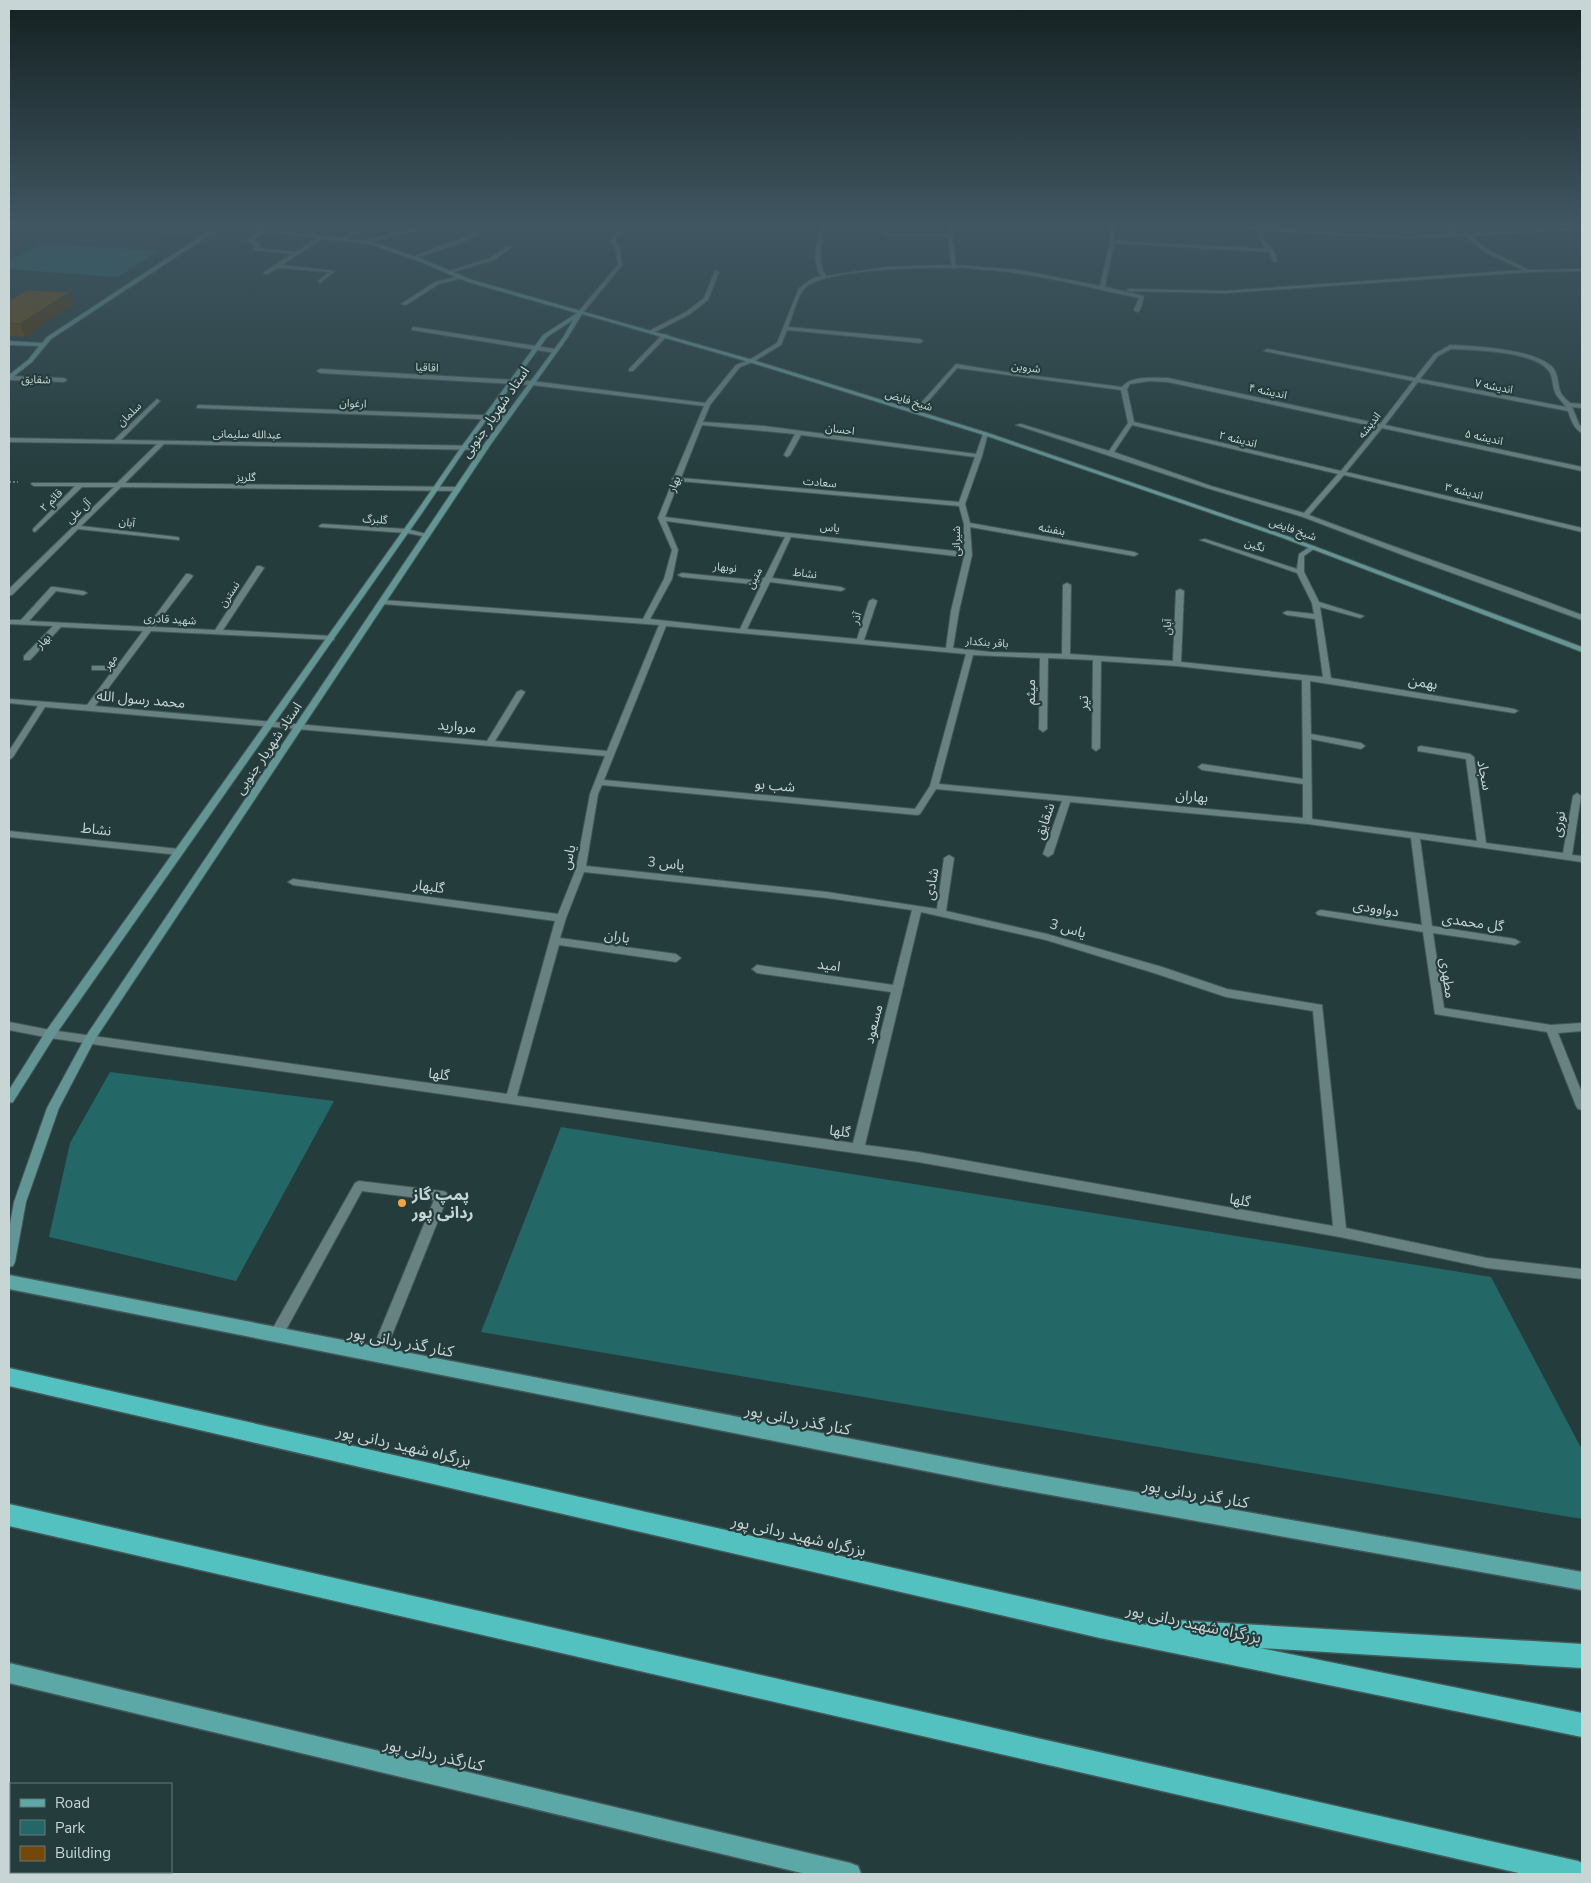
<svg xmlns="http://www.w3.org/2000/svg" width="1591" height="1883" font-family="'Nunito Sans','Noto Sans Arabic',sans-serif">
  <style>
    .green { fill: #236767 }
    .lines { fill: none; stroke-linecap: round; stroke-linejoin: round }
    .lane-casing { stroke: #445858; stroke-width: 2 }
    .street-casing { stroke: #445858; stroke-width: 2 }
    .secondary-casing { stroke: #445858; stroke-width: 2 }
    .primary-casing { stroke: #445858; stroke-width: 3 }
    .highway-casing { stroke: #445858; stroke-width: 3 }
    .path { stroke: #6c7f7f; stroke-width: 2; stroke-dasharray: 2 2; stroke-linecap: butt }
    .lane { fill: #688281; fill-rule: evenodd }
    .street { fill: #688281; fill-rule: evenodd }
    .secondary { fill: #629594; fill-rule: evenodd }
    .primary { fill: #5ba8a7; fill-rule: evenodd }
    .highway { fill: #53c1c0; fill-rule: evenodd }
    .wall { fill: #643e05 }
    .shaded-wall { fill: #513204 }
    .building { fill: #744806; stroke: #513204 }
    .poi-dot { fill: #f3a442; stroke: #253c3c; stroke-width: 2 }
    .labels { text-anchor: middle; stroke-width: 4.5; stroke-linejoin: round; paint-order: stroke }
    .far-street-label { font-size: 11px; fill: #c8d5d5; stroke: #253c3c }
    .street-label { font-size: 14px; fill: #c8d5d5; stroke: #253c3c }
    .near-poi-label { font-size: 16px; font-weight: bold; fill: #c8d5d5; stroke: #253c3c; text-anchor: start }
    .near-street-label { font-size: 16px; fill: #c8d5d5; stroke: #253c3c }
  </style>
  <rect width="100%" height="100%" fill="#253c3c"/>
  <!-- green -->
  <path class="green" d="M 75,224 L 175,224 L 203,228 L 196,237 L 71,226 Z
    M 42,243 L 160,251 L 117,277 L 9,269 L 9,261 Z
    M 110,1072 L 334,1101 L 236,1281 L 49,1237 L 70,1143 Z
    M 561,1127 L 1491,1277 L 1580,1446 L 1582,1447 L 1582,1519 L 481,1332 Z"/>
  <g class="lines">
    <!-- lane casing -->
    <g class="lane-casing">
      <path id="lane" d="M 359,1181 L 442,1191 L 446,1192 L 448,1196 L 384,1355 L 382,1359 L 377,1361 L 372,1359 L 370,1355 L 434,1200 L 362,1191 L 281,1339 L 276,1341 L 271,1339 L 269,1335 L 355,1183 Z"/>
    </g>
    <!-- street casing -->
    <g class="street-casing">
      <path id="street" d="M 376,224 L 382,224 L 342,240 L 338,239 Z
        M 425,224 L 431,224 L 419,230 L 364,243 L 362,242 Z
        M 626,224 L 631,224 L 618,236 L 615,241 L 620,250 L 622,265 L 582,314 L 578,314 L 578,312 L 618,265 L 616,250 L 611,241 L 614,234 Z
        M 821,224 L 825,224 C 822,240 816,261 826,276 L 886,267 L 951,265 L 948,236 L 886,236 L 884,235 L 886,234 L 948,234 L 947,224 L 951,224 L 956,265 L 1020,270 L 1100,286 L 1110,242 L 1110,224 L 1114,224 L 1114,241 L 1267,249 L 1258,238 L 1260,230 L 1197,224 L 1261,227 L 1263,226 L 1265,227 C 1327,232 1390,238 1453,234 L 1443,224 L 1448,224 L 1457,234 L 1582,227 L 1582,229 L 1470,236 L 1488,250 L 1529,270 L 1582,269 L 1582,271 L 1531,272 L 1225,293 L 1129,291 L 1127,290 L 1129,289 L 1225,291 L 1523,270 L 1485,252 L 1465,236 C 1398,240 1332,235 1264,230 L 1262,238 L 1276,254 L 1277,261 L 1275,262 L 1273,261 L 1270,252 L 1114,243 L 1105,287 L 1144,296 L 1140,310 L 1137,312 L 1134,310 L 1139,298 C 1085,287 1032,272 976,269 C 969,268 960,266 954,269 L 952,268 C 922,267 825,269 805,288 C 798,294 792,318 788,327 L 920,339 L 923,341 L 920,343 L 787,330 L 781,345 L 753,362 L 740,367 L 710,405 L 703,422 L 764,426 L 976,454 L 983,434 L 988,433 L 982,456 L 965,504 L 970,523 L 1134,552 L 1138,554 L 1134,556 L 970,527 L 972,555 L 959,611 L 953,648 L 991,652 L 1062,654 L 1063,585 L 1067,583 L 1071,585 L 1070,654 L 1173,661 L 1176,591 L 1180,589 L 1184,591 L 1181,662 L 1323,677 L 1315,619 L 1287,615 L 1283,613 L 1287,611 L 1314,614 L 1312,603 L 1297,573 L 1200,540 L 1205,539 L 1297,569 L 1299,554 L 1311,546 L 1315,546 L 1315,548 L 1304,556 L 1304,572 L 1319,602 L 1364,616 L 1360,618 L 1320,607 L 1331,678 L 1514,709 L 1518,711 L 1514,713 L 1310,681 L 1311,734 L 1361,743 L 1365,746 L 1361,749 L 1311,739 L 1312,819 L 1477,841 L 1466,759 L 1418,751 L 1418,747 L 1421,746 L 1470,754 L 1474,757 L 1486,843 L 1563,853 L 1573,796 L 1577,793 L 1581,796 L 1572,855 L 1582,856 L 1582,862 L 1420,839 L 1432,926 L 1515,939 L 1520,942 L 1515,945 L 1433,933 L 1444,1008 L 1551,1025 L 1582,1023 L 1582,1031 L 1558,1033 L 1582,1093 L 1582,1110 L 1578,1109 L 1576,1106 L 1547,1032 L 1435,1014 L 1423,932 L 1318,915 L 1316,913 L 1318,911 L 1321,910 L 1422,925 L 1411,838 L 1308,824 L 1070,802 L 1053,854 L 1048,857 L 1043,854 L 1062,801 L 936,789 L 920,814 L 917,815 L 602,785 L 598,794 L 586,866 L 827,892 L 937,909 L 944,858 L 949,855 L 954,858 L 946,911 L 1047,934 L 1162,967 L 1227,989 L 1322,1005 L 1346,1228 L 1487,1258 L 1582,1269 L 1582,1279 L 1487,1268 L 1340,1237 L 918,1162 L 50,1038 L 9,1030 L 9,1022 L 50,1030 L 507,1094 L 555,921 L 293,885 L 288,882 L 293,879 L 558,914 L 576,869 L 590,794 L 605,756 L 45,707 L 13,757 L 9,760 L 9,751 L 38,706 L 9,703 L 9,699 L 87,705 L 113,670 L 92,670 L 92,666 L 117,666 L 143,631 L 61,627 L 30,660 L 24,660 L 24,656 L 53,626 L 9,624 L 9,620 L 21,620 L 51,587 L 54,587 L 83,591 L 87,593 L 83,595 L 56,591 L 29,621 L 147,627 L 186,574 L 189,574 L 193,576 L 154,627 L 215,630 L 257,566 L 260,566 L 264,568 L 223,630 L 331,636 L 334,636 L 334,640 L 151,631 L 95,706 L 487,741 L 517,692 L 521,690 L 525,692 L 495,741 L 607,751 L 659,625 L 382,604 L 378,602 L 382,600 L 643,619 L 664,579 L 672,550 L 658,518 L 673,480 L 672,479 L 674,477 L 704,406 L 532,385 L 320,373 L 317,371 L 320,369 L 532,381 L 705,403 L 736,365 L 749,360 L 777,343 L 799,288 L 813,278 L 821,276 C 811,261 817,241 821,224 ZM 702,425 L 795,434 L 784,455 L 787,457 L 790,455 L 801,435 L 975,457 L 959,502 L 681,478 ZM 679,481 L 959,506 L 964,524 L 964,552 L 789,533 L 665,517 ZM 666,521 L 785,537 L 765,577 L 762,579 L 763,581 L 682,573 L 678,575 L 682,577 L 761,585 L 740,629 L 650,619 L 672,579 L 678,550 ZM 791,537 L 964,557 L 951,611 L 946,648 L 864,640 L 877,601 L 873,599 L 869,601 L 857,639 L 747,629 L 770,582 L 841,591 L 845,589 L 841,587 L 772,578 ZM 666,626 L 966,654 L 930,786 L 915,809 L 604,780 ZM 973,655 L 1040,658 L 1039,729 L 1043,732 L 1047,729 L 1048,658 L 1093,660 L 1092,748 L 1096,751 L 1100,748 L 1101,661 L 1177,666 L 1302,680 L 1303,779 L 1202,764 L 1198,767 L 1202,770 L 1303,784 L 1303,818 L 939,784 ZM 584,872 L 827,898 L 912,910 L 893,985 L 757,965 L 752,969 L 757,973 L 891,992 L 853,1143 L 517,1096 L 559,945 L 676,962 L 681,958 L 676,954 L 560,938 L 566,918 ZM 921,912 L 1046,940 L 1154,973 L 1226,997 L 1313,1011 L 1333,1226 L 918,1152 L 865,1145 Z
        M 265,229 L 267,231 L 252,240 L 258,242 L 260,246 L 259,248 L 296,252 L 320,236 L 324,236 L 324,238 L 282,265 L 335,271 L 320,283 L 318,281 L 329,272 L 278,268 L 268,274 L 264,274 L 264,272 L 292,254 L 253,250 L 256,246 L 246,240 Z
        M 475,233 L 479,234 L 461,243 L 416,258 L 412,257 Z
        M 507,247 L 511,248 L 494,260 L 450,273 L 446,272 L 490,258 Z
        M 715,271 L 719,272 L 708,300 L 690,314 L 653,333 L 649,333 L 649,331 L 686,312 L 704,298 Z
        M 460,276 L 462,278 L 439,284 L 406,305 L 401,304 L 435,282 Z
        M 414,327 L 555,349 L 558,351 L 555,353 L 412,330 L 412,328 Z
        M 663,334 L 668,335 L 633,371 L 629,371 L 629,369 Z
        M 1450,345 C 1474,346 1539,349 1554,369 C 1558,374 1558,385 1560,391 C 1562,396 1567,400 1570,403 L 1582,404 L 1582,408 L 1572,407 L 1579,424 L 1582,428 L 1582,433 C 1574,429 1571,420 1568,411 L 1418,382 L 1385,425 L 1582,467 L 1582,471 L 1382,428 L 1346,472 L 1582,528 L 1582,532 L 1344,475 L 1309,515 C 1400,550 1492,580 1582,615 L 1582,620 L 1408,557 L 1303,517 L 1207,488 L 1016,425 L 1021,424 L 1109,451 L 1128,423 L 1121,390 L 957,368 L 918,413 L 913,412 L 956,364 L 1005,372 L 1122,387 C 1131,375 1155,378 1168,378 L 1380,424 L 1413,381 L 1264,351 L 1267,349 L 1415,378 L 1434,354 ZM 1451,349 C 1475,350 1532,351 1548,370 C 1553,375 1552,385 1555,392 C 1557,398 1563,402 1566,407 L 1420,379 L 1438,356 ZM 1150,381 L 1168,382 L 1377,427 L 1341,471 L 1134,422 L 1127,389 L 1130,384 ZM 1132,425 L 1338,474 L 1304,513 L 1211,486 L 1114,452 Z
        M 9,376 L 64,378 L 67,380 L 64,382 L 9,380 Z
        M 157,399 L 160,401 L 121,440 L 485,446 L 488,448 L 485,450 L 164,444 L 125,483 L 458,487 L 461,489 L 458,491 L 121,487 L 81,526 L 177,537 L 179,538 L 179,540 L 78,529 L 12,595 L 9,595 L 9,589 L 114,487 L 82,487 L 35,532 L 33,531 L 33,529 L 75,486 L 34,486 L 31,484 L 32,483 L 117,483 L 157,444 L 9,442 L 9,438 L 114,440 Z
        M 199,405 L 506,416 L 509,418 L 506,420 L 197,408 L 197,406 Z
        M 322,524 L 407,529 L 430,535 L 427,537 L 407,533 L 320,527 L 319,526 Z
        M 9,831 L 179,849 L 184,852 L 179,855 L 9,837 Z"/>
    </g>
    <!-- secondary casing -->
    <g class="secondary-casing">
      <path id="secondary" d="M 212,224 L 226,224 L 372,242 L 422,259 L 472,280 L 753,360 L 988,433 L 1287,536 L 1582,647 L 1582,652 L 1283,538 L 984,435 L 749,362 L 582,314 L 568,337 L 491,444 L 94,1041 L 59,1108 L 26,1202 L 15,1262 L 13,1266 L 9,1267 L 9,1230 L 14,1202 L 47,1108 L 86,1036 L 485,443 L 564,336 L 573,320 L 547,337 L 466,448 L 422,513 L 54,1037 L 13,1102 L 9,1103 L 9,1090 L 46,1031 L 417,511 L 462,446 L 543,335 L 577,313 L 468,282 L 418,261 L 369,244 L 227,227 L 208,236 L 51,339 L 32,362 L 9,380 L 9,375 L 28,360 L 39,346 L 9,345 L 9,341 L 42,343 L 47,337 L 204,234 L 221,226 Z"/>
    </g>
    <!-- primary casing -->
    <g class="primary-casing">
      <path id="primary" d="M 9,1275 L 1001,1468 L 1582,1572 L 1582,1590 L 1001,1486 L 9,1289 Z
        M 9,1663 L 850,1863 L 858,1866 L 861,1874 L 806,1874 L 9,1683 Z"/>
    </g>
    <!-- highway casing -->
    <g class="highway-casing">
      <path id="highway" d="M 9,1368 L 1146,1625 L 1147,1622 L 1155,1619 L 1582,1644 L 1582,1668 L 1260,1648 L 1582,1713 L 1582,1737 L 1100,1638 L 9,1386 Z
        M 9,1504 L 1578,1861 L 1582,1863 L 1582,1874 L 1523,1874 L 9,1526 Z"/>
    </g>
    <!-- path -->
    <path class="path" d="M 9,482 L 18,482"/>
    <!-- lane -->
    <use href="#lane" class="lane"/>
    <!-- street -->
    <use href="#street" class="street"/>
    <!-- secondary -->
    <use href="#secondary" class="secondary"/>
    <!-- primary -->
    <use href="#primary" class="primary"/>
    <!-- highway -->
    <use href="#highway" class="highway"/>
  </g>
  <!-- wall -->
  <path class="wall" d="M 9,301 L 74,304 L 25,337 L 9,336 Z"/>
  <!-- shaded-wall -->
  <path class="shaded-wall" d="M 70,292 L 74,304 L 25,337 L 20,324 Z"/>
  <!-- building -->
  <path class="building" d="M 27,290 L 70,292 L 20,324 L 9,323 L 9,301 Z
    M 9,1853 L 11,1853 L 11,1872 L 86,1872 L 96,1874 L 9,1874 Z"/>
  <!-- sky -->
  <linearGradient id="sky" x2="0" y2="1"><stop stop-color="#142121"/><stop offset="0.46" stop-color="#405661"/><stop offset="1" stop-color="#405661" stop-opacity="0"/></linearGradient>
  <rect width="1591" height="488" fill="url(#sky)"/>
  <!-- markers -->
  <circle class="poi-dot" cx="402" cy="1203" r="5"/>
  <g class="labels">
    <!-- far-street labels -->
    <g class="far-street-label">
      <text transform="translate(427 367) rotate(3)" y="4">اقاقیا</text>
      <text transform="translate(1026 367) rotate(7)" y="4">شروین</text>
      <text transform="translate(36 379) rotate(2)" y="4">شقایق</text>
      <text transform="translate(1494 386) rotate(11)" y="4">اندیشه ۷</text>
      <text transform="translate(1268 391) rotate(12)" y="4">اندیشه ۴</text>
      <text transform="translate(909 400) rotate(17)" y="4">شیخ فایض</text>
      <text transform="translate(353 403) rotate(2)" y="4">ارغوان</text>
      <text transform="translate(129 414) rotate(-44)" y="4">سلمان</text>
      <text transform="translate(1369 425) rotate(-52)" y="4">اندیشه</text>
      <text transform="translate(840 429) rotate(7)" y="4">احسان</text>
      <text transform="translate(247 434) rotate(1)" y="4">عبدالله سلیمانی</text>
      <text transform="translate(1484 437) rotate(12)" y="4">اندیشه ۵</text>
      <text transform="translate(1238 439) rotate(14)" y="4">اندیشه ۲</text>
      <text x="246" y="481">گلریز</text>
      <text transform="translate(820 482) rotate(5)" y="4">سعادت</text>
      <text transform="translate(674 484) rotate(-69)" y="4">بهار</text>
      <text transform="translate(1464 491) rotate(14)" y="4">اندیشه ۳</text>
      <text transform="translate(51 500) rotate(-45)" y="4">قائم ۲</text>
      <text transform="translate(78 511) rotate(-44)" y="4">آل علی</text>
      <text transform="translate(375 519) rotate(3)" y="4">گلبرگ</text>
      <text transform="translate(127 522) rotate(7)" y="4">آبان</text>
      <text transform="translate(830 527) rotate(6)" y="4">یاس</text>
      <text transform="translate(1052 529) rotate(10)" y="4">بنفشه</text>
      <text transform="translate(1293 529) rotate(19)" y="4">شیخ فایض</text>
      <text transform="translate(956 541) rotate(-90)" y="4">شیرانی</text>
      <text transform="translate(1255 545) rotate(18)" y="4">نگین</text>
      <text transform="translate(725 567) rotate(5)" y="4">نوبهار</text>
      <text transform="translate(805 573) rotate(7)" y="4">نشاط</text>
      <text transform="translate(754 578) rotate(-64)" y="4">متین</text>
      <text transform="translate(229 594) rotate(-56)" y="4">نسترن</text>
      <text transform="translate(856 618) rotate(-72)" y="4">آذر</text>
      <text transform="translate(170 619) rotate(3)" y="4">شهید قادری</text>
      <text transform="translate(1167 627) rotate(-88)" y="4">آبان</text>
      <text transform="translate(43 641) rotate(-47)" y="4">بهار</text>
      <text transform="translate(987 642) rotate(4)" y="4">باقر بنکدار</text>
      <text transform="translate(110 662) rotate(-53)" y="4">مهر</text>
    </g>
    <!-- street labels -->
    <g class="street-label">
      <text transform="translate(495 412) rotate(-55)" y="5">استاد شهریار جنوبی</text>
      <text transform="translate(1423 682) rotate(9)" y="5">بهمن</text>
      <text transform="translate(1030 692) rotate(-89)" y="5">میثم</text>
      <text transform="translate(141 699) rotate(5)" y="5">محمد رسول الله</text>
      <text transform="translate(1083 703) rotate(-89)" y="5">تیر</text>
      <text transform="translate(457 726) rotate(5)" y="5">مروارید</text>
      <text transform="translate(268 748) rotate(-56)" y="5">استاد شهریار جنوبی</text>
      <text transform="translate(1485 775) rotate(79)" y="5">سجاد</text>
      <text transform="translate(775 785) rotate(5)" y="5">شب بو</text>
      <text transform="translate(1192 796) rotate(5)" y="5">بهاران</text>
      <text transform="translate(1044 821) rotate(-71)" y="5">شقایق</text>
      <text transform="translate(1558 824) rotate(-80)" y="5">نوری</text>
      <text transform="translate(96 829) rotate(6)" y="5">نشاط</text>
      <text transform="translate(568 857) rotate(-77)" y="5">یاس</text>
      <text transform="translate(666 863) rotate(6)" y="5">یاس 3</text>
      <text transform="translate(931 884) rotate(-81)" y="5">شادی</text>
      <text transform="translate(429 886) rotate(8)" y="5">گلبهار</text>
      <text transform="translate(1376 908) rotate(9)" y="5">دواوودی</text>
      <text transform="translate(1473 922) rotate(8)" y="5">گل محمدی</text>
      <text transform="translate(1068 928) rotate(16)" y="5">یاس 3</text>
      <text transform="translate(617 936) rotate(8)" y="5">باران</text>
      <text transform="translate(829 965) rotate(8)" y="5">امید</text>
      <text transform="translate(1448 978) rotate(82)" y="5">مطهری</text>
      <text transform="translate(873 1024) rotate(-76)" y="5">مسعود</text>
      <text transform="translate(439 1074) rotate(8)" y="5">گلها</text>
      <text transform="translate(840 1131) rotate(8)" y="5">گلها</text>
      <text transform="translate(1240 1200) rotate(10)" y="5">گلها</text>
    </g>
    <!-- near-poi labels -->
    <g class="near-poi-label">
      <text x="412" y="1200">پمپ گاز<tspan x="412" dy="18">ردانی پور</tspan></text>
    </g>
    <!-- near-street labels -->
    <g class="near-street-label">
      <text transform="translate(401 1341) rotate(11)" y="6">کنار گذر ردانی پور</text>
      <text transform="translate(798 1419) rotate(11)" y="6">کنار گذر ردانی پور</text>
      <text transform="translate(404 1445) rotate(13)" y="6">بزرگراه شهید ردانی پور</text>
      <text transform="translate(1196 1493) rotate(10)" y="6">کنار گذر ردانی پور</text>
      <text transform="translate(799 1535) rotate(13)" y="6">بزرگراه شهید ردانی پور</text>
      <text transform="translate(1194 1623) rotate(12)" y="6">بزرگراه شهید ردانی پور</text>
      <text transform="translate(434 1754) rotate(13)" y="6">کنارگذر ردانی پور</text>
    </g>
  </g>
  <!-- border -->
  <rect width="1591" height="1883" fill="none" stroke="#c8d5d5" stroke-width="20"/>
  <!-- legend -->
  <rect x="10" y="1783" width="162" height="90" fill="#253c3c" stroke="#667979"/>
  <rect x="20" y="1799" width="25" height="8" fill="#5ba8a7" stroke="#667979"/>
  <text x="55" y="1808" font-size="15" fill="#c8d5d5">Road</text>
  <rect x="20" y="1820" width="25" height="15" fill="#236767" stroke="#667979"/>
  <text x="55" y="1833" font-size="15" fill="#c8d5d5">Park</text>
  <rect x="20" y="1846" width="25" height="15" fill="#744806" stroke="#667979"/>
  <text x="55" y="1858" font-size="15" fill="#c8d5d5">Building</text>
</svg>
